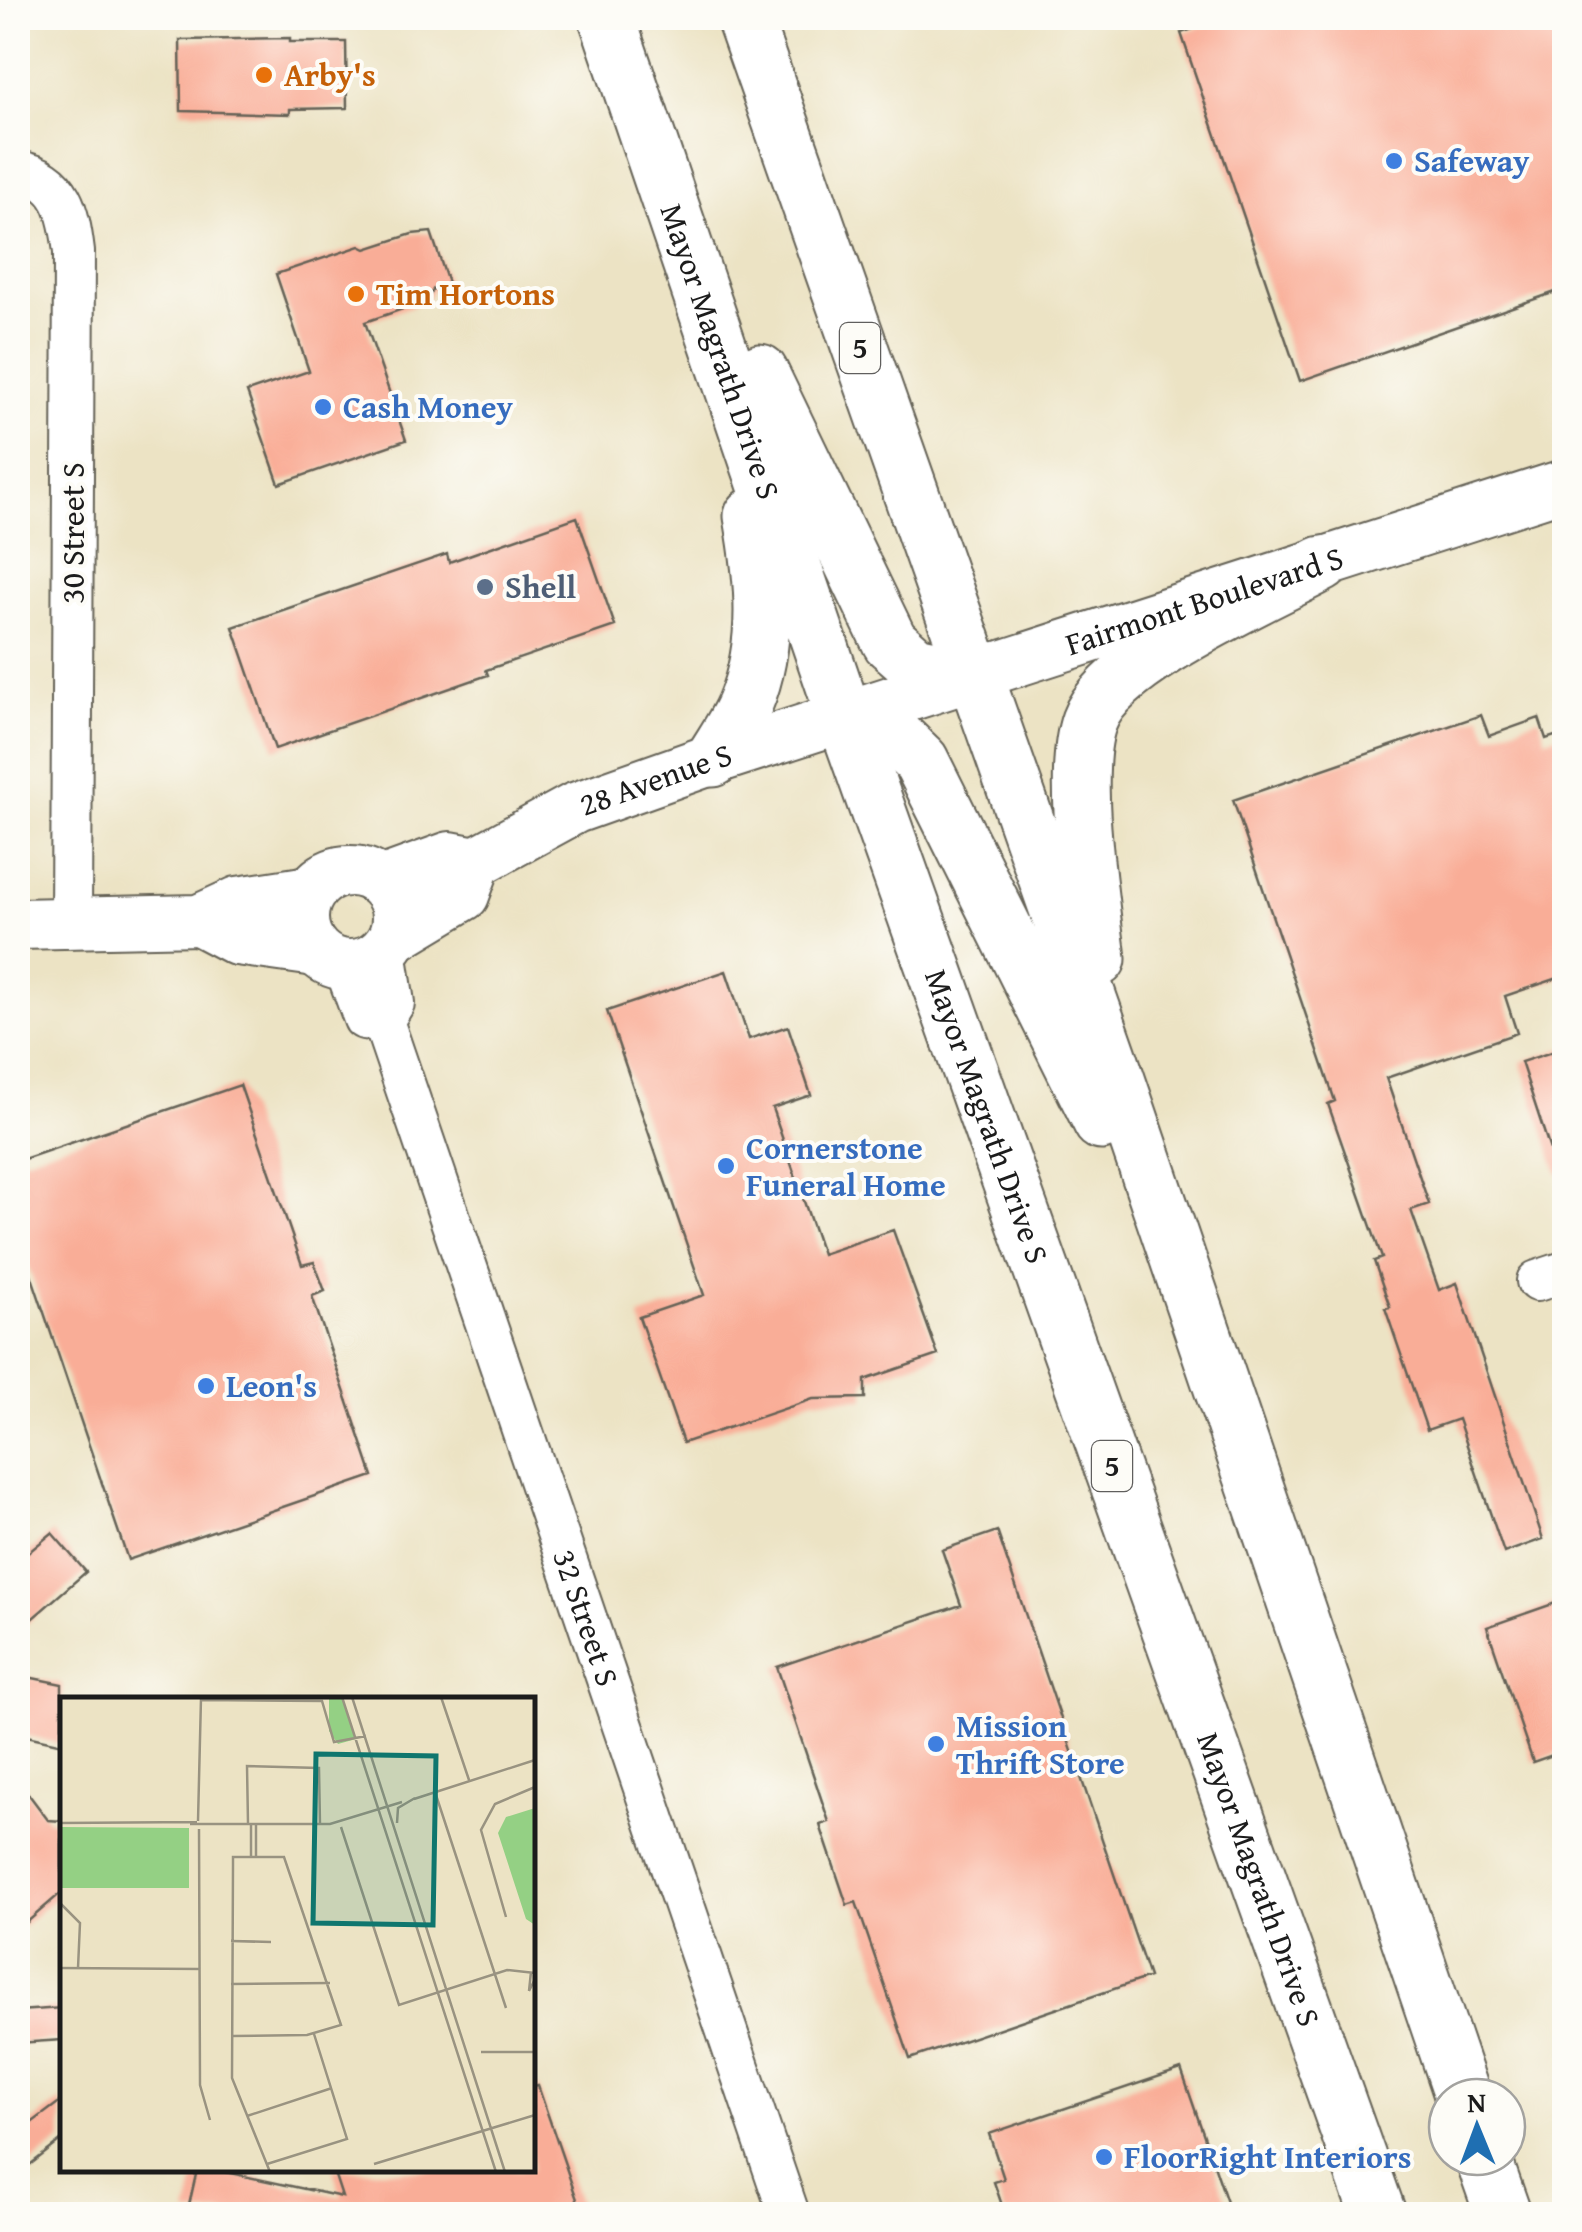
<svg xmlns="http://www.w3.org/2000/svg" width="1582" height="2232" font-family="'Gentium Book Plus',serif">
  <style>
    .building { fill: #f9ad97 }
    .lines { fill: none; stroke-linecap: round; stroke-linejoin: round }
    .minor-casing { stroke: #656257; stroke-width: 44 }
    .tertiary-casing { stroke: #656257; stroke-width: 54 }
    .primary-casing { stroke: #656257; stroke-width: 59 }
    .minor { stroke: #fff; stroke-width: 40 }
    .tertiary { stroke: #fff; stroke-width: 50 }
    .primary { stroke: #fff; stroke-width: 55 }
    .food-dot { fill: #e8710a; stroke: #fdfcf7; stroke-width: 4 }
    .shop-dot { fill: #3f7fe0; stroke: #fdfcf7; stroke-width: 4 }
    .service-dot { fill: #5c6f8a; stroke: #fdfcf7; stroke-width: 4 }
    .labels { text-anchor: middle; stroke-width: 8; stroke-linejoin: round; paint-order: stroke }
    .shield { fill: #fdfcf7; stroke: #605f5e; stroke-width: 2.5 }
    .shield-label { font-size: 30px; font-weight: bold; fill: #1c1c1c }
    .food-label { font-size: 32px; font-weight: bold; fill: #c56008; stroke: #fdfcf7; text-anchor: start }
    .shop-label { font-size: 32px; font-weight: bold; fill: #366cbe; stroke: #fdfcf7; text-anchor: start }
    .street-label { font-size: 32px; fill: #1c1c1c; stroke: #fdfcf7 }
    .service-label { font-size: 32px; font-weight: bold; fill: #4e5e75; stroke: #fdfcf7; text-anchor: start }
    .inset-road { fill: none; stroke: #999381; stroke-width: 2.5 }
    .view { fill: #0f766e; fill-opacity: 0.15; stroke: #0f766e; stroke-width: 5 }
    .inset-edge { fill: none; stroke: #1c1c1c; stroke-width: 5 }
  </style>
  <rect width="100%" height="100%" fill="#fdfcf7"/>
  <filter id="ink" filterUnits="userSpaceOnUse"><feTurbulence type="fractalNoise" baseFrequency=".01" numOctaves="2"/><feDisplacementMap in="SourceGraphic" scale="20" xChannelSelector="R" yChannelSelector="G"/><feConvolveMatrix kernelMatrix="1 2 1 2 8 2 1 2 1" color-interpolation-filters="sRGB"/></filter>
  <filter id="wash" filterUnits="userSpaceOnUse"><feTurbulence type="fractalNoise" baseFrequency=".0048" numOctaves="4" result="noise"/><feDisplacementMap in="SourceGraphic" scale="40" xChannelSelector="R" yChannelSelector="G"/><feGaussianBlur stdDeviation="2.25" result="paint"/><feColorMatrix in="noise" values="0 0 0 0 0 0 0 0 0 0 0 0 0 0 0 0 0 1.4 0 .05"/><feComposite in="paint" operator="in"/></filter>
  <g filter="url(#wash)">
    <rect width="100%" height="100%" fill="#ece3c4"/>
    <g id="blocks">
      <!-- building -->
      <path class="building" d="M 1225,18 L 1564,18 L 1564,289 L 1300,381 L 1181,33 Z
        M 290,38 L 290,42 L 346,42 L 347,108 L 290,109 L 290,114 L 181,111 L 180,40 Z
        M 431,232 L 448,283 L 434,288 L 426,301 L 365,322 L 406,440 L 279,484 L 247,392 L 309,371 L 276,274 L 360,246 L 366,249 L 412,234 Z
        M 577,517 L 615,626 L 486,670 L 488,675 L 275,749 L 233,627 L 447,554 L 449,562 Z
        M 1481,715 L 1489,736 L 1539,718 L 1546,739 L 1564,733 L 1564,976 L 1505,996 L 1517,1033 L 1386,1078 L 1429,1204 L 1411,1210 L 1439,1290 L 1457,1283 L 1543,1539 L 1504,1553 L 1458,1419 L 1427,1430 L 1385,1308 L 1390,1307 L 1374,1261 L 1382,1258 L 1328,1104 L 1335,1101 L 1233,800 Z
        M 726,971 L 749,1039 L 788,1026 L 811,1095 L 772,1108 L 822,1254 L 893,1230 L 938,1355 L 865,1380 L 865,1398 L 813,1399 L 683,1443 L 639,1317 L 704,1295 L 607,1011 Z
        M 1564,1048 L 1564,1173 L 1558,1174 L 1521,1062 Z
        M 240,1085 L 302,1265 L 314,1262 L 325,1291 L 312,1296 L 373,1476 L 128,1560 L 18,1236 L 18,1161 Z
        M 997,1531 L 1149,1977 L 910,2059 L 856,1902 L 847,1905 L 820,1825 L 829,1822 L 777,1667 L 961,1605 L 942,1550 Z
        M 52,1533 L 86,1572 L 18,1631 L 18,1561 Z
        M 1564,1600 L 1564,1751 L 1533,1762 L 1487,1627 Z
        M 18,1675 L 62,1684 L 62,1744 L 18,1734 Z
        M 18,1780 L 48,1820 L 62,1821 L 62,1892 L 18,1930 Z
        M 62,2008 L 62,2040 L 18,2043 L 18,2011 Z
        M 1181,2069 L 1231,2214 L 1005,2214 L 994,2182 L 1004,2179 L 989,2134 Z
        M 538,2086 L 582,2214 L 187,2214 L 197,2170 L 216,2170 L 342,2197 L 333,2170 L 532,2170 L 532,2087 Z
        M 62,2100 L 62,2140 L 18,2174 L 18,2133 Z"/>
    </g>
  </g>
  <g filter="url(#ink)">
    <use href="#blocks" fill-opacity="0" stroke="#656257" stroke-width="2.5"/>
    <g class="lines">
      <!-- minor casing -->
      <g class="minor-casing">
        <g id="minor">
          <path d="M 18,171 C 63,178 69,213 74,252 L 71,923"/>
          <path id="s1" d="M 386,950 L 394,1003 L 383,1021 L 789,2214"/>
          <path d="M 344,965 L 364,1019 L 383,1021"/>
          <path d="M 1537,1281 L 1564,1272"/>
        </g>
      </g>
      <!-- tertiary casing -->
      <g class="tertiary-casing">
        <g id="tertiary">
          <circle cx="350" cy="918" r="47"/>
          <path d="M 381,882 L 450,857 L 476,862"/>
          <path d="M 199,920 L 237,940 L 316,951"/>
          <path d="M 18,924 L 199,920 L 238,902 L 310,891"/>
          <path id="s2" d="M 394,937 L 464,895 L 476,862 L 575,808 L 713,759 L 1564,485"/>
        </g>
      </g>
      <!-- primary casing -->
      <g class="primary-casing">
        <g id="primary">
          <path id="s3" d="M 607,18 L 845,718 L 1378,2214"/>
          <path d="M 744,18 L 1109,1056 L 1463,2097"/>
          <path d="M 760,372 L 890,642 L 915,664 L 973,676"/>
          <path d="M 845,718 L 891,732 L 921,761 L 1101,1122"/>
          <path d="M 713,759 C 724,741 737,723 745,703 C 770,643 763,579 752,516"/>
          <path d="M 1098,959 C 1091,900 1070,774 1089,721 C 1110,661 1264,595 1322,564"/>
          <path d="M 1483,2157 L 1503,2214"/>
        </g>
      </g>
      <!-- minor -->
      <use href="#minor" class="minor"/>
      <!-- tertiary -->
      <use href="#tertiary" class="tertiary"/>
      <!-- primary -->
      <use href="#primary" class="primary"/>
    </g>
  </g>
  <!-- markers -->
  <g class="food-dot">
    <circle cx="264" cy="75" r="10"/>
    <circle cx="356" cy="294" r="10"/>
  </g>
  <g class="shop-dot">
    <circle cx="1394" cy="161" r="10"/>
    <circle cx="323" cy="407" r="10"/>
    <circle cx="726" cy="1166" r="10"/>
    <circle cx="206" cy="1386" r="10"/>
    <circle cx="936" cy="1744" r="10"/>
    <circle cx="1104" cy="2157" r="10"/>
  </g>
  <circle class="service-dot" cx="485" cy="587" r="10"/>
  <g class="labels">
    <!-- shield labels -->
    <g class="shield">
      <rect x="840" y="323" width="40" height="50" rx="8"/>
      <rect x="1092" y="1441" width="40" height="50" rx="8"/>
    </g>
    <g class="shield-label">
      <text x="860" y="358">5</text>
      <text x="1112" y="1476">5</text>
    </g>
    <!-- food labels -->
    <g class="food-label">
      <text x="284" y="86">Arby's</text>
      <text x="376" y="305">Tim Hortons</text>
    </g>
    <!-- shop labels -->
    <g class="shop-label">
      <text x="1414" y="172">Safeway</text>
      <text x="343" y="418">Cash Money</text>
      <text x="746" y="1159">Cornerstone<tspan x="746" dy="37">Funeral Home</tspan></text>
      <text x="226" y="1397">Leon's</text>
      <text x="956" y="1737">Mission<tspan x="956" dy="37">Thrift Store</tspan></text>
      <text x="1124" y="2168">FloorRight Interiors</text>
    </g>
    <!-- street labels -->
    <g class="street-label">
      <text dy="11" stroke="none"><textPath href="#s3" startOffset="352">Mayor Magrath Drive S</textPath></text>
      <text transform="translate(73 533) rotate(-90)" y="11">30 Street S</text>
      <text dy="11" stroke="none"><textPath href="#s2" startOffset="892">Fairmont Boulevard S</textPath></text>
      <text dy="11" stroke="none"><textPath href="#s2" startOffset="315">28 Avenue S</textPath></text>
      <text dy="11" stroke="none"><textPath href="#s3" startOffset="1162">Mayor Magrath Drive S</textPath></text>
      <text dy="11" stroke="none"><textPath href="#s1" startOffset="705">32 Street S</textPath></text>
      <text dy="11" stroke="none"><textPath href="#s3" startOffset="1972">Mayor Magrath Drive S</textPath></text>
    </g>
    <!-- service labels -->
    <g class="service-label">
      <text x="505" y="598">Shell</text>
    </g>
  </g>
  <!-- overview -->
  <g transform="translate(60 1697)">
    <rect width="475" height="475" fill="#ece3c4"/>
    <path d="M 269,0 L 282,0 L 296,42 L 278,47 L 269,34 ZM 475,111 L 475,228 L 466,222 L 438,136 L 446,120 ZM 0,130 L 129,131 L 129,191 L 0,191 Z" fill="#94d084"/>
    <path class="inset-road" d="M 282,0 L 436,475M 292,0 L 445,475M 381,0 L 409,83M 141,3 L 262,4 L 274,45 L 306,39M 375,95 L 446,311M 354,102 L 475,63M 138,124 L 141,1M 0,126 L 137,125M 188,126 L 187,69 L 259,71 L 260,127M 337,126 L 338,111 L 355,101M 130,127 L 270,127 L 342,105M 281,130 L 339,308 L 447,273 L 475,276M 139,132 L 140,388 L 150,423M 191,160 L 191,126M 196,160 L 196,126M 0,206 L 20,226 L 18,271M 446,220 L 421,133 L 435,107 L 475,90M 171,244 L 211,245M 0,271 L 140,272M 471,275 L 469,294 L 475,282M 171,287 L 270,286M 172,339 L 247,338 L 281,328 L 224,160 L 173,160 L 173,168 L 172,381 L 210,475M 421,355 L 475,355M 187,419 L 272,391M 207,467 L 287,442 L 254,337M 314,467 L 475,418"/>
    <path class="view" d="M 256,57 L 376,59 L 373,228 L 253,226 Z"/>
    <rect width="475" height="475" class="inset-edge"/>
  </g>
  <!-- margin -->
  <rect width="1582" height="2232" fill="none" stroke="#fdfcf7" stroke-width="60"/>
  <!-- north arrow -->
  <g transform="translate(1477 2127) rotate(359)"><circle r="48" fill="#fdfcf7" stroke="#a3a29f" stroke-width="2.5"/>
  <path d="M0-8L18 38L0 25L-18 38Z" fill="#1f6fb2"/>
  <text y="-15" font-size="28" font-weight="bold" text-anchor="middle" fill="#1c1c1c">N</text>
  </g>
</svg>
